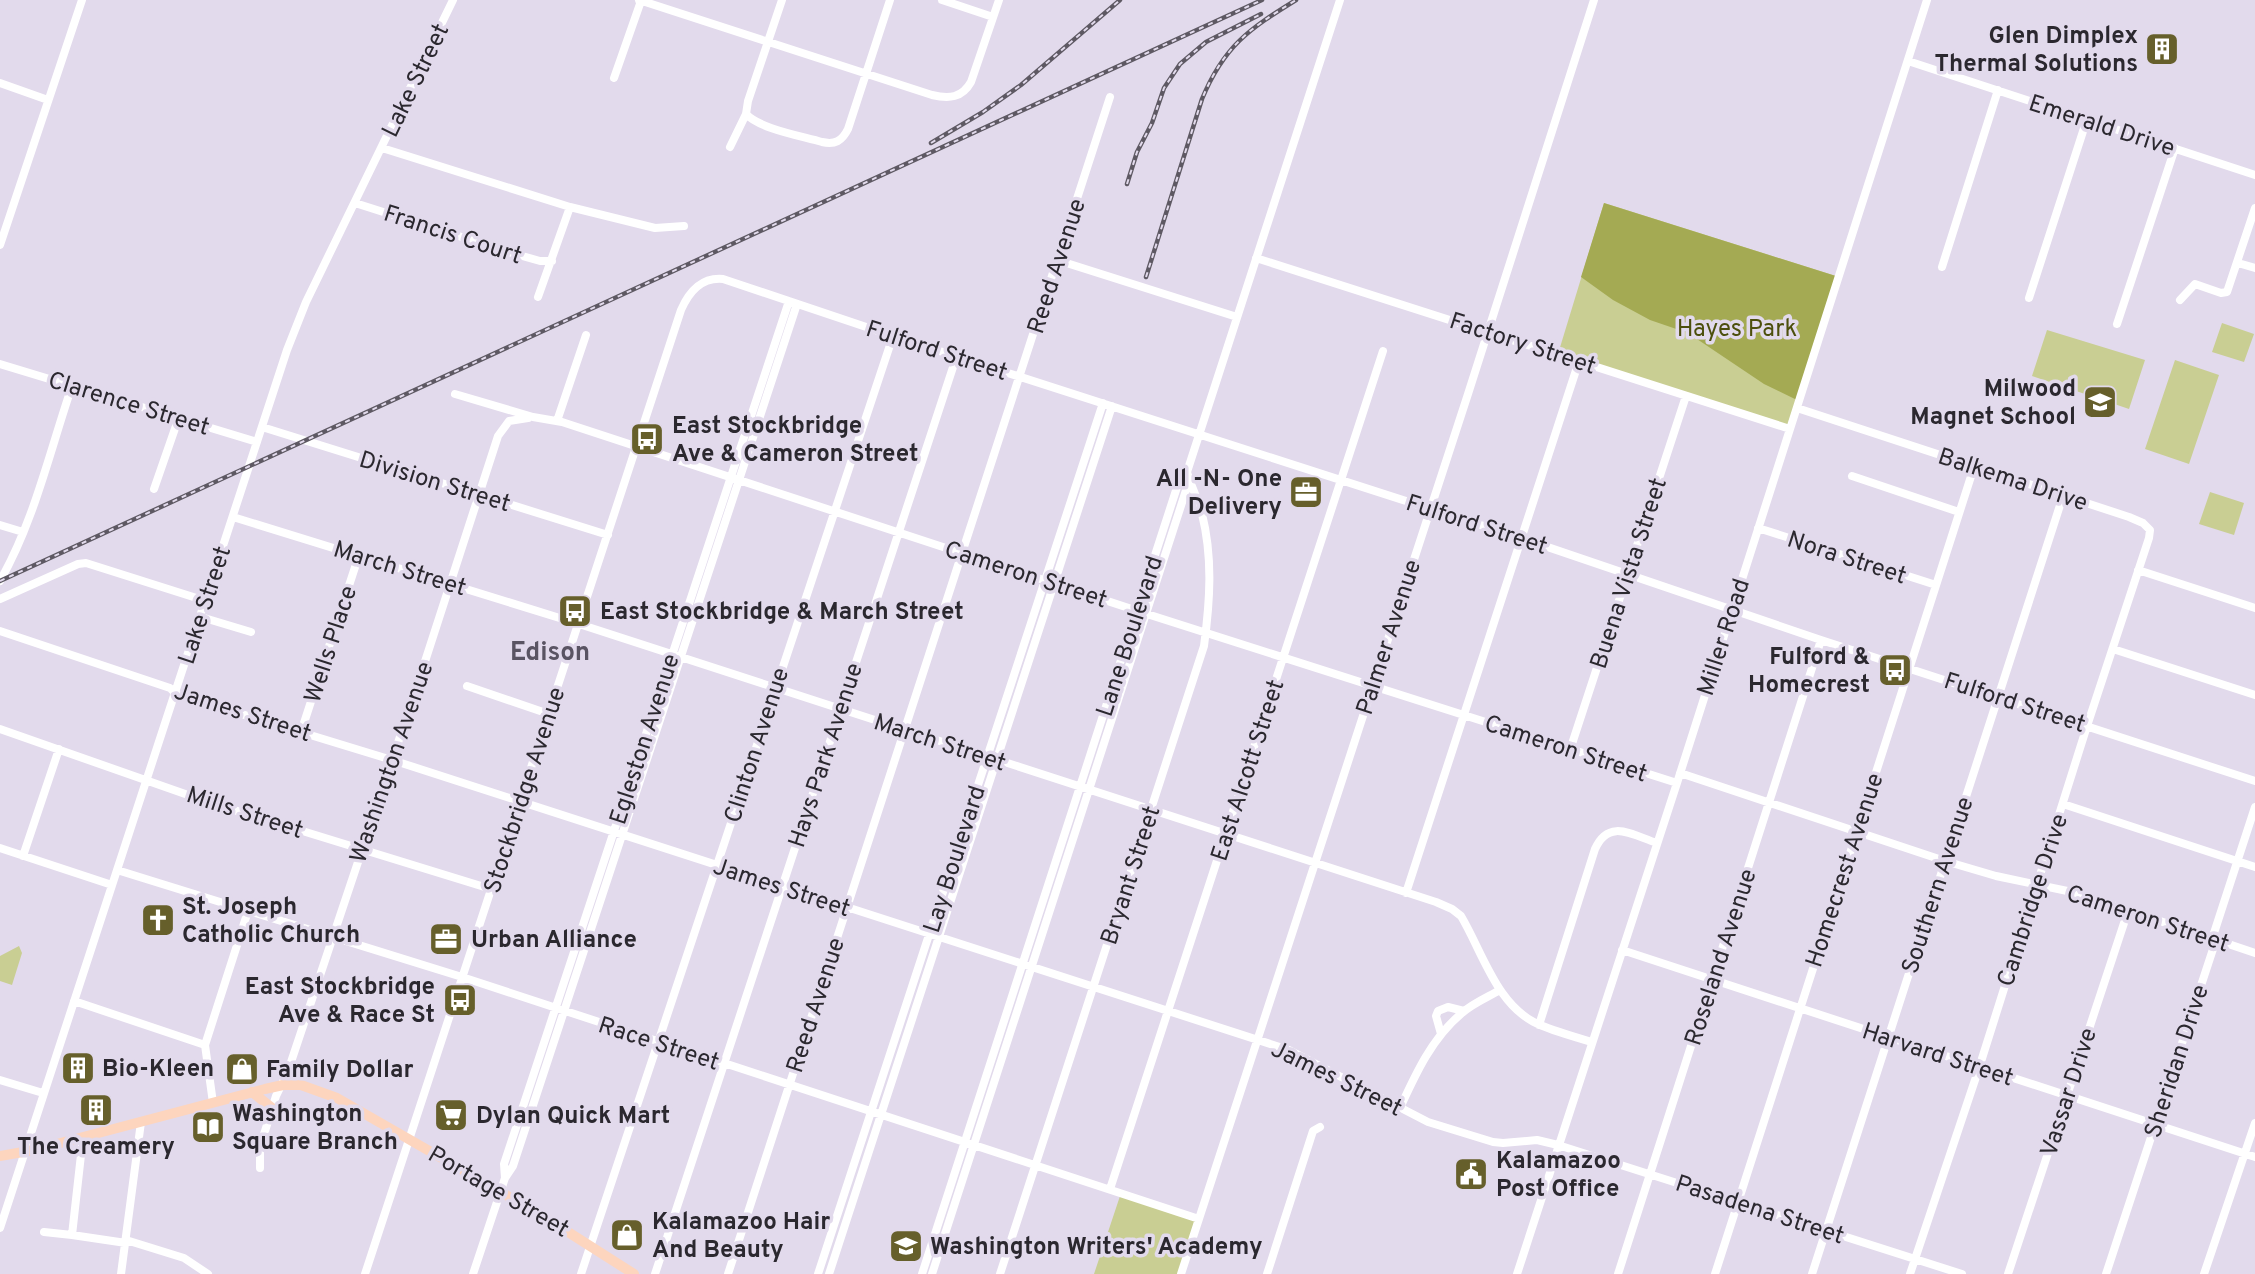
<svg xmlns="http://www.w3.org/2000/svg" width="2255" height="1274" font-family="Overpass,sans-serif">
  <style>
    .green { fill: #c9ce93 }
    .forest { fill: #a4aa53 }
    .lines { fill: none; stroke-linecap: round; stroke-linejoin: round }
    .minor { stroke: #fff; stroke-width: 8 }
    .major { stroke: #fdd5be; stroke-width: 10 }
    .rail-casing { stroke: #5e5963; stroke-width: 4.5 }
    .rail { stroke: #e2daec; stroke-width: 2; stroke-dasharray: 5; stroke-linecap: butt }
    .labels { text-anchor: middle; stroke-width: 7; stroke-linejoin: round; paint-order: stroke }
    .poi-label { font-size: 24px; font-weight: bold; fill: #2b282f; stroke: #e2daec; text-anchor: start }
    .street-label { font-size: 24px; fill: #2b282f; stroke: #e2daec }
    .park-label { font-size: 24px; fill: #4c4f0c; stroke: #e2daec }
    .neighbourhood-label { font-size: 26px; font-weight: bold; fill: #5a5463; stroke: #e2daec }
  </style>
  <rect width="100%" height="100%" fill="#e2daec"/>
  <!-- green -->
  <path class="green" d="M 1604,203 L 1839,277 L 1790,429 L 1558,354 Z
    M 2222,323 L 2254,334 L 2244,362 L 2212,352 Z
    M 2047,330 L 2145,360 L 2129,409 L 2032,376 Z
    M 2175,360 L 2219,375 L 2189,464 L 2145,449 Z
    M 2210,492 L 2244,503 L 2234,535 L 2199,524 Z
    M 19,946 L 22,953 L 12,985 L 0,981 L 0,956 Z
    M 1121,1193 L 1199,1219 L 1181,1274 L 1094,1274 Z"/>
  <!-- forest -->
  <path class="forest" d="M 1604,203 L 1839,277 L 1799,401 L 1764,384 L 1688,333 L 1650,320 L 1613,300 L 1581,277 Z"/>
  <g class="lines">
    <!-- minor -->
    <path class="minor" d="M 639,0 L 932,95 C 949,99 962,98 971,82 L 999,0
      M 942,0 L 993,17
      M 1908,61 L 2255,175
      M 614,78 L 641,1
      M 0,83 L 48,100
      M 746,114 C 760,129 802,136 822,142 C 835,145 842,141 848,129 L 890,0
      M 730,147 L 746,114 L 748,101 L 782,0
      M 382,148 L 570,207 L 655,228 L 684,226
      M 355,203 L 515,254 L 540,261 L 552,261
      M 0,245 L 82,0
      M 1256,258 L 1790,429
      M 1057,260 L 1237,317
      M 2238,263 L 2255,268
      M 1942,267 L 1998,90
      M 538,297 L 570,207
      M 2029,298 L 2087,119
      M 2180,300 L 2195,284 L 2221,293 L 2227,292 L 2255,208
      M 2117,324 L 2175,148
      M 0,364 L 257,442
      M 455,394 L 533,417 L 562,422 L 1147,614 L 1677,783
      M 1797,408 L 2129,517 L 2143,523 L 2150,530 L 2149,538 L 2087,726 L 1979,1068 L 1910,1274
      M 557,421 L 586,335
      M 262,427 L 608,535
      M 1852,476 L 1959,512
      M 154,489 L 179,417
      M 233,517 L 579,624 L 1436,902 L 1452,909 L 1461,916 C 1483,953 1497,1007 1540,1025 C 1557,1032 1575,1037 1592,1042
      M 0,525 L 23,532
      M 1758,528 L 1936,585
      M 2138,570 L 2255,608
      M 0,581 C 34,522 50,450 72,386
      M 0,599 L 78,564 L 86,563 L 206,601
      M 201,617 L 251,632
      M 0,631 L 170,688 L 176,694 L 392,760 L 1289,1050 L 1428,1122 L 1493,1142 L 1503,1143 L 1537,1140 L 1558,1145 L 1962,1274
      M 2113,649 L 2255,695
      M 467,686 L 549,714
      M 0,729 L 208,802 L 491,889
      M 301,732 L 359,555
      M 1570,750 L 1686,396
      M 1680,773 L 1945,861 L 1996,876 L 2077,893 L 2255,953
      M 2063,804 L 2255,867
      M 0,848 L 112,885
      M 23,856 L 59,749
      M 117,870 L 462,977 L 1199,1219
      M 1406,893 L 1579,361
      M 1622,950 L 2255,1157
      M 74,1001 L 205,1045
      M 1539,1025 L 1595,849 C 1609,818 1632,835 1657,843
      M 1441,1034 L 1436,1016 L 1438,1011 L 1448,1007 L 1464,1011
      M 0,1080 L 43,1093
      M 213,1103 L 205,1045 L 248,911
      M 1400,1108 C 1416,1073 1432,1038 1462,1013 C 1473,1003 1488,997 1500,990
      M 83,1137 L 72,1235 L 126,1243
      M 260,1168 L 260,1147 L 276,1096 L 288,1071 L 419,680 L 498,436 L 509,421 L 528,418
      M 505,1178 L 504,1164 L 789,301
      M 1110,1189 L 1383,351
      M 0,1228 L 287,350 L 306,302 L 453,0
      M 44,1232 L 72,1235
      M 126,1240 L 184,1258 L 208,1274
      M 121,1274 L 141,1122
      M 365,1274 L 681,310 C 689,292 701,277 723,279 L 893,336 L 1521,538 L 1821,640 L 2255,781
      M 473,1274 L 505,1178 L 513,1166 L 797,304
      M 581,1274 L 893,336
      M 655,1274 L 957,355
      M 728,1274 L 1110,97
      M 818,1274 L 1103,403
      M 829,1274 L 1112,406
      M 922,1274 L 1180,478 L 1187,472 L 1340,0
      M 932,1274 L 1189,481
      M 1000,1274 L 1204,646 C 1210,601 1213,558 1202,514 C 1198,499 1191,486 1187,472
      M 1181,1274 L 1468,394 L 1594,0
      M 1267,1274 L 1313,1131 L 1320,1127
      M 1517,1274 L 1677,783 L 1927,0
      M 1618,1274 L 1821,640
      M 1715,1274 L 1974,467
      M 1812,1274 L 2063,496
      M 2008,1274 L 2128,911
      M 2106,1274 L 2216,940 L 2214,933 L 2255,807
      M 2204,1274 L 2255,1123"/>
    <!-- major -->
    <path class="major" d="M 252,1092 L 272,1108
      M 0,1156 L 34,1150 L 265,1089 L 283,1085 L 301,1085 L 337,1098 L 546,1218 L 634,1274"/>
    <!-- rail casing -->
    <g class="rail-casing">
      <path id="rail" d="M 931,143 L 983,112 L 1021,85 L 1120,0
        M 1127,184 L 1137,152 L 1152,123 L 1164,88 L 1180,64 L 1206,42 L 1261,14
        M 1146,277 L 1202,99 C 1224,46 1249,29 1296,0
        M 0,581 L 1262,0"/>
    </g>
    <!-- rail -->
    <use href="#rail" class="rail"/>
  </g>
  <!-- icons -->
  <defs>
    <g id="building-square" transform="scale(1.75)"><rect x="-9" y="-9" width="18" height="18" rx="4" fill="#665f2b" stroke="#e2daec"/><path d="M-4-6H4V6H1V3H-1V6H-4ZM-2.5-4.3h1.7v1.8h-1.7ZM.8-4.3h1.7v1.8H.8ZM-2.5-1h1.7V.8h-1.7ZM.8-1h1.7V.8H.8Z" fill="#fff"/></g>
    <g id="school-square" transform="scale(1.75)"><rect x="-9" y="-9" width="18" height="18" rx="4" fill="#665f2b" stroke="#e2daec"/><path d="M0-5L7-2L0 1L-7-2ZM-4 1L0 2.5L4 1V4Q0 6-4 4Z" fill="#fff"/></g>
    <g id="bus-square" transform="scale(1.75)"><rect x="-9" y="-9" width="18" height="18" rx="4" fill="#665f2b" stroke="#e2daec"/><path d="M-5-6H5V4H4V6H2V4H-2V6H-4V4H-5ZM-3.5-4V0h7V-4ZM-3.5 1.2v1.5H-2V1.2ZM2 1.2v1.5H3.5V1.2Z" fill="#fff"/></g>
    <g id="office-square" transform="scale(1.75)"><rect x="-9" y="-9" width="18" height="18" rx="4" fill="#665f2b" stroke="#e2daec"/><path d="M-6-3h4V-5.5h4V-3h4V5H-6ZM-1-4.5V-3h2v-1.5ZM-6 0V1H6V0Z" fill="#fff"/></g>
    <g id="church-square" transform="scale(1.75)"><rect x="-9" y="-9" width="18" height="18" rx="4" fill="#665f2b" stroke="#e2daec"/><path d="M-1.2-6h2.4v3.5h3.3v2.4h-3.3V6h-2.4V-.1h-3.3v-2.4h3.3Z" fill="#fff"/></g>
    <g id="shop-square" transform="scale(1.75)"><rect x="-9" y="-9" width="18" height="18" rx="4" fill="#665f2b" stroke="#e2daec"/><path d="M-5-2.5h2.3a2.7 3.5 0 0 1 5.4 0H5L5.5 6h-11ZM-1.5-2.5h3a1.5 2.3 0 0 0-3 0Z" fill="#fff"/></g>
    <g id="supermarket-square" transform="scale(1.75)"><rect x="-9" y="-9" width="18" height="18" rx="4" fill="#665f2b" stroke="#e2daec"/><path d="M-6-5.5h2.5l.6 2H6L4.5 2H-2.5L-4.4-4H-6ZM-1.5 3.2a1.3 1.3 0 1 0 .1 0ZM3 3.2a1.3 1.3 0 1 0 .1 0Z" fill="#fff"/></g>
    <g id="library-square" transform="scale(1.75)"><rect x="-9" y="-9" width="18" height="18" rx="4" fill="#665f2b" stroke="#e2daec"/><path d="M-6-4Q-3-5.5-.7-3.5V5Q-3 3-6 4ZM6-4Q3-5.5 .7-3.5V5Q3 3 6 4Z" fill="#fff"/></g>
    <g id="civic-square" transform="scale(1.75)"><rect x="-9" y="-9" width="18" height="18" rx="4" fill="#665f2b" stroke="#e2daec"/><path d="M-.6-6.5H3V-4.5H.6V-3L4-1V1h2V6H-6V1h2V-1L-.6-3ZM-1.2 2.5V6h2.4V2.5Z" fill="#fff"/></g>
  </defs>
  <g fill-rule="evenodd">
    <use href="#building-square" x="2162" y="49"/>
    <use href="#school-square" x="2100" y="402"/>
    <use href="#bus-square" x="647" y="439"/>
    <use href="#office-square" x="1306" y="492"/>
    <use href="#bus-square" x="575" y="611"/>
    <use href="#bus-square" x="1895" y="670"/>
    <use href="#church-square" x="158" y="920"/>
    <use href="#office-square" x="446" y="939"/>
    <use href="#bus-square" x="460" y="1000"/>
    <use href="#building-square" x="78" y="1068"/>
    <use href="#shop-square" x="242" y="1069"/>
    <use href="#building-square" x="96" y="1110"/>
    <use href="#supermarket-square" x="451" y="1115"/>
    <use href="#library-square" x="208" y="1127"/>
    <use href="#civic-square" x="1471" y="1174"/>
    <use href="#shop-square" x="627" y="1235"/>
    <use href="#school-square" x="906" y="1246"/>
  </g>
  <g class="labels">
    <!-- poi labels -->
    <g class="poi-label">
      <text x="2138" y="43" text-anchor="end">Glen Dimplex<tspan x="2138" dy="28">Thermal Solutions</tspan></text>
      <text x="2076" y="396" text-anchor="end">Milwood<tspan x="2076" dy="28">Magnet School</tspan></text>
      <text x="672" y="433">East Stockbridge<tspan x="672" dy="28">Ave &amp; Cameron Street</tspan></text>
      <text x="1282" y="486" text-anchor="end">All -N- One<tspan x="1282" dy="28">Delivery</tspan></text>
      <text x="600" y="619">East Stockbridge &amp; March Street</text>
      <text x="1870" y="664" text-anchor="end">Fulford &amp;<tspan x="1870" dy="28">Homecrest</tspan></text>
      <text x="182" y="914">St. Joseph<tspan x="182" dy="28">Catholic Church</tspan></text>
      <text x="471" y="947">Urban Alliance</text>
      <text x="435" y="994" text-anchor="end">East Stockbridge<tspan x="435" dy="28">Ave &amp; Race St</tspan></text>
      <text x="102" y="1076">Bio-Kleen</text>
      <text x="266" y="1077">Family Dollar</text>
      <text x="232" y="1121">Washington<tspan x="232" dy="28">Square Branch</tspan></text>
      <text x="476" y="1123">Dylan Quick Mart</text>
      <text x="96" y="1154" text-anchor="middle">The Creamery</text>
      <text x="1496" y="1168">Kalamazoo<tspan x="1496" dy="28">Post Office</tspan></text>
      <text x="652" y="1229">Kalamazoo Hair<tspan x="652" dy="28">And Beauty</tspan></text>
      <text x="930" y="1254">Washington Writers' Academy</text>
    </g>
    <!-- street labels -->
    <g class="street-label">
      <text transform="translate(415 80) rotate(-64)" y="8">Lake Street</text>
      <text transform="translate(2102 125) rotate(18)" y="8">Emerald Drive</text>
      <text transform="translate(453 234) rotate(18)" y="8">Francis Court</text>
      <text transform="translate(1056 266) rotate(-72)" y="8">Reed Avenue</text>
      <text transform="translate(1523 343) rotate(18)" y="8">Factory Street</text>
      <text transform="translate(937 350) rotate(18)" y="8">Fulford Street</text>
      <text transform="translate(129 403) rotate(17)" y="8">Clarence Street</text>
      <text transform="translate(2013 479) rotate(18)" y="8">Balkema Drive</text>
      <text transform="translate(435 481) rotate(17)" y="8">Division Street</text>
      <text transform="translate(1477 524) rotate(18)" y="8">Fulford Street</text>
      <text transform="translate(1847 557) rotate(18)" y="8">Nora Street</text>
      <text transform="translate(400 568) rotate(17)" y="8">March Street</text>
      <text transform="translate(1628 573) rotate(-72)" y="8">Buena Vista Street</text>
      <text transform="translate(1026 574) rotate(18)" y="8">Cameron Street</text>
      <text transform="translate(204 605) rotate(-72)" y="8">Lake Street</text>
      <text transform="translate(1129 636) rotate(-72)" y="8">Lane Boulevard</text>
      <text transform="translate(1388 637) rotate(-72)" y="8">Palmer Avenue</text>
      <text transform="translate(1723 637) rotate(-72)" y="8">Miller Road</text>
      <text transform="translate(330 644) rotate(-72)" y="8">Wells Place</text>
      <text transform="translate(2015 702) rotate(18)" y="8">Fulford Street</text>
      <text transform="translate(243 712) rotate(18)" y="8">James Street</text>
      <text transform="translate(644 739) rotate(-72)" y="8">Egleston Avenue</text>
      <text transform="translate(940 742) rotate(18)" y="8">March Street</text>
      <text transform="translate(756 745) rotate(-72)" y="8">Clinton Avenue</text>
      <text transform="translate(1566 748) rotate(18)" y="8">Cameron Street</text>
      <text transform="translate(825 755) rotate(-72)" y="8">Hays Park Avenue</text>
      <text transform="translate(391 762) rotate(-71)" y="8">Washington Avenue</text>
      <text transform="translate(1247 770) rotate(-72)" y="8">East Alcott Street</text>
      <text transform="translate(524 790) rotate(-72)" y="8">Stockbridge Avenue</text>
      <text transform="translate(245 812) rotate(18)" y="8">Mills Street</text>
      <text transform="translate(954 859) rotate(-72)" y="8">Lay Boulevard</text>
      <text transform="translate(1844 870) rotate(-72)" y="8">Homecrest Avenue</text>
      <text transform="translate(1130 875) rotate(-72)" y="8">Bryant Street</text>
      <text transform="translate(1937 885) rotate(-72)" y="8">Southern Avenue</text>
      <text transform="translate(782 887) rotate(18)" y="8">James Street</text>
      <text transform="translate(2032 900) rotate(-72)" y="8">Cambridge Drive</text>
      <text transform="translate(2148 918) rotate(18)" y="8">Cameron Street</text>
      <text transform="translate(1720 957) rotate(-72)" y="8">Roseland Avenue</text>
      <text transform="translate(815 1005) rotate(-72)" y="8">Reed Avenue</text>
      <text transform="translate(659 1043) rotate(18)" y="8">Race Street</text>
      <text transform="translate(1938 1054) rotate(18)" y="8">Harvard Street</text>
      <text transform="translate(2176 1061) rotate(-72)" y="8">Sheridan Drive</text>
      <text transform="translate(1337 1078) rotate(26)" y="8">James Street</text>
      <text transform="translate(2068 1092) rotate(-72)" y="8">Vassar Drive</text>
      <text transform="translate(499 1191) rotate(30)" y="8">Portage Street</text>
      <text transform="translate(1760 1209) rotate(18)" y="8">Pasadena Street</text>
    </g>
    <!-- park labels -->
    <g class="park-label">
      <text x="1737" y="336">Hayes Park</text>
    </g>
    <!-- neighbourhood labels -->
    <g class="neighbourhood-label">
      <text x="550" y="660">Edison</text>
    </g>
  </g>
</svg>
